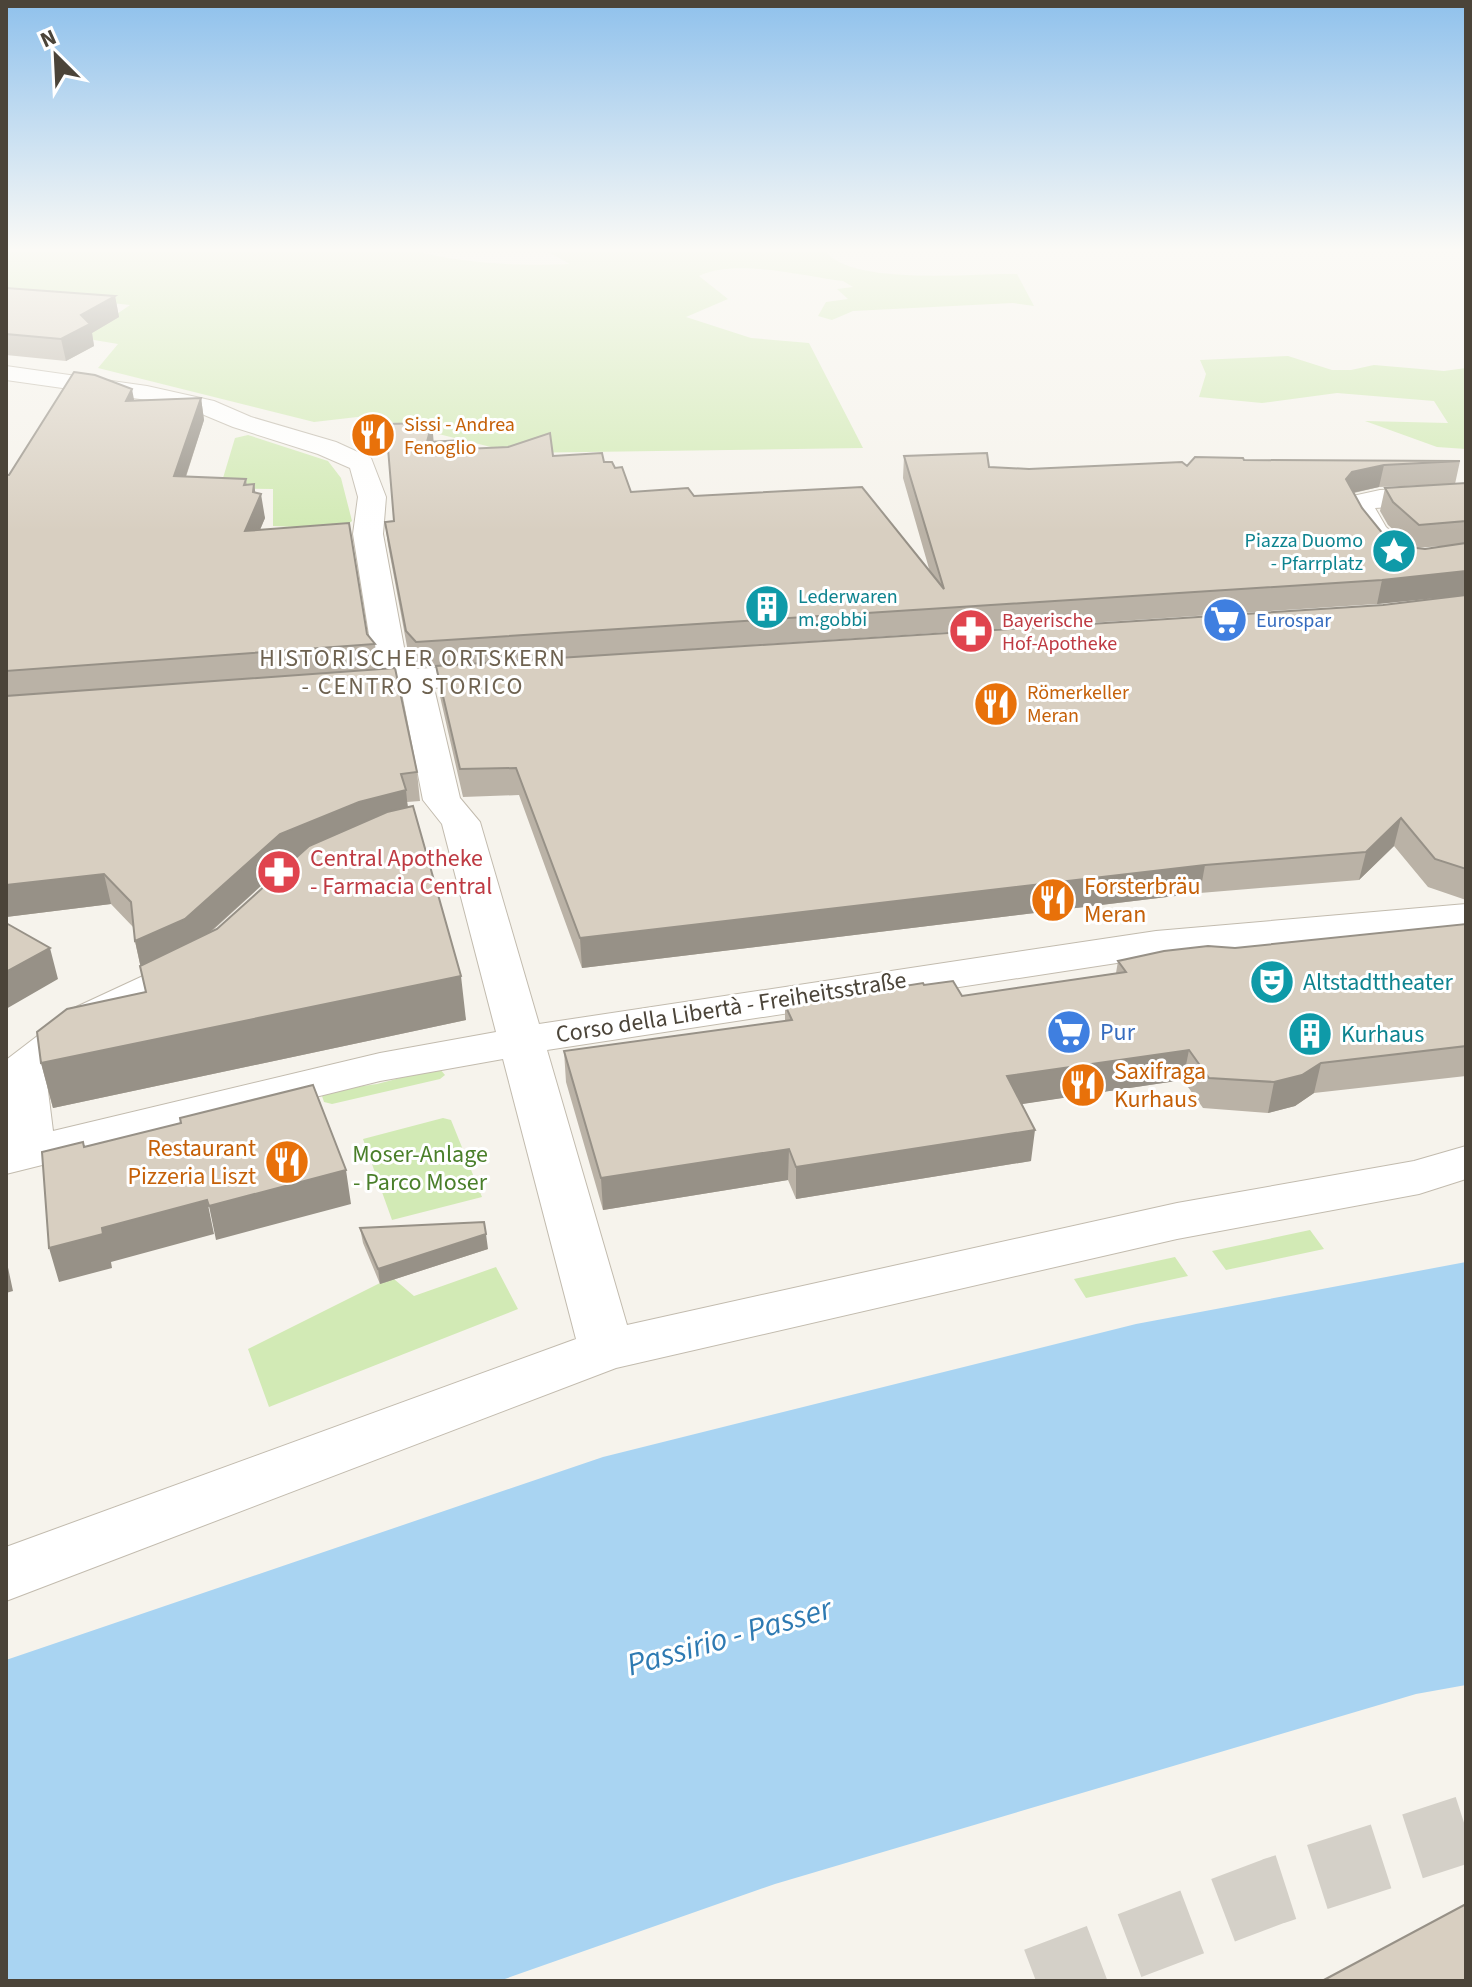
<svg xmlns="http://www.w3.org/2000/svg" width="1472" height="1987" font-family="'Source Sans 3',sans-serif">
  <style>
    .green { fill: #d2eab5 }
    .water { fill: #a9d4f2 }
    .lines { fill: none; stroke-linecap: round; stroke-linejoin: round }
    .primary-tunnel { stroke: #d4d0c8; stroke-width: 67; stroke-dasharray: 67 33; stroke-linecap: butt }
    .street-casing { stroke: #c2bbae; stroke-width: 2 }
    .street { fill: #fff; fill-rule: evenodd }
    .wall { fill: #bab2a6; fill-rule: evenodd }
    .shaded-wall { fill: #979187 }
    .building { fill: #d8cfc1; stroke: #979187; stroke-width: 2 }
    .labels { text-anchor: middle; stroke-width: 6; stroke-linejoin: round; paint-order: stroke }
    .far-food-label { font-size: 20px; fill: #c56008; stroke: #fff; text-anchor: start }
    .far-culture-label { font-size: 20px; fill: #0d838f; stroke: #fff; text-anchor: end }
    .far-health-label { font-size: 20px; fill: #be3a42; stroke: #fff; text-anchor: start }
    .far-shop-label { font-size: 20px; fill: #366cbe; stroke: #fff; text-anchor: start }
    .far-quarter-label { font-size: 24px; letter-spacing: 2px; fill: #6e6250; stroke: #fff }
    .health-label { font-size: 24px; fill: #be3a42; stroke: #fff; text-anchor: start }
    .food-label { font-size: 24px; fill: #c56008; stroke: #fff; text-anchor: start }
    .culture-label { font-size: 24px; fill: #0d838f; stroke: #fff; text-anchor: start }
    .street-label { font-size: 24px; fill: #4b4439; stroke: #fff }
    .shop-label { font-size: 24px; fill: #366cbe; stroke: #fff; text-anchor: start }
    .park-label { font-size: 24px; fill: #4a7f2a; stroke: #fff }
    .near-water-label { font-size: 32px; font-style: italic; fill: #2e7ab2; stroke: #fff }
  </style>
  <rect width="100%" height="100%" fill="#f6f3ec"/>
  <!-- green -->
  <path class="green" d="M 6,252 L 419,252 C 470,264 518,266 570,264 L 548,252 L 826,252 C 854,286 973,273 1017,274 L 1034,306 L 1013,303 L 853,311 L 832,320 L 818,316 L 826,302 L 848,299 L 837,289 L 853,287 L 843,281 C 803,276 734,258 699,276 L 728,299 L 686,317 L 751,338 L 809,343 L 863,448 L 515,453 L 366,416 L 314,422 L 98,368 L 118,344 L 82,338 L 130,305 L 17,293 L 6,297 Z
    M 1288,356 L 1332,370 L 1351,370 L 1374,365 L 1444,371 L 1466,368 L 1466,449 L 1437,447 L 1365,421 L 1448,423 L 1434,401 L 1337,393 L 1262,403 L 1199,397 L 1206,374 L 1200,360 Z
    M 248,435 L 328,461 L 341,478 L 352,521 L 342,529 L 273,526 L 273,489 L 220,488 L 235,438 Z
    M 439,1068 L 445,1075 L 440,1079 L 332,1104 L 324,1102 L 322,1096 L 327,1091 L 377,1084 Z
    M 443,1118 L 451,1120 L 482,1197 L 392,1220 L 363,1139 Z
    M 1310,1230 L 1324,1249 L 1226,1270 L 1212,1251 Z
    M 1175,1257 L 1188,1276 L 1086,1298 L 1074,1279 Z
    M 496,1267 L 518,1309 L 269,1407 L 248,1349 L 380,1283 L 394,1279 L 414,1296 Z"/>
  <!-- water -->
  <path class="water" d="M 1466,1262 L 1466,1685 L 1416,1694 L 775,1884 L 499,1981 L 6,1981 L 6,1660 L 603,1457 L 1136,1324 Z"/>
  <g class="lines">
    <!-- primary-tunnel -->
    <path class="primary-tunnel" d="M 1036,1981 L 1274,1891 L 1466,1829"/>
    <!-- street casing -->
    <g class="street-casing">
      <path id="street" d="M 6,366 L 147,386 L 214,401 L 251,417 L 336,442 L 371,458 L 386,497 L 383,534 L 406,658 L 417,669 L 498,663 L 510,666 L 515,673 L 510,680 L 434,688 L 460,798 L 480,822 L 539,1024 L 1156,931 L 1466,904 L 1466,928 L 1156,957 L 547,1050 L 627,1325 L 1177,1203 L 1414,1161 L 1466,1146 L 1466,1179 L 1419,1194 L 1177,1239 L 616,1368 L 6,1601 L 6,1547 L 576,1339 L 503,1059 L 380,1081 L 6,1174 L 6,1060 L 74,1008 L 184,957 L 199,953 L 214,957 L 221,966 L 214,975 L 106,1028 L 46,1075 L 53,1131 L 380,1053 L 496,1032 L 442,824 L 423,800 L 402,693 L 400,691 L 339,695 L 327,692 L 322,685 L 327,678 L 382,672 L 373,660 L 353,534 L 358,497 L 350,468 L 318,454 L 233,427 L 197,412 L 147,400 L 6,380 Z
        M 1466,486 L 1466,502 L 1375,508 L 1386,527 L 1413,551 L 1466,546 L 1466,564 C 1450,566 1409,574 1396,567 C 1372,555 1357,525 1344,503 L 1348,497 L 1380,490 Z"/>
    </g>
    <!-- street -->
    <use href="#street" class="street"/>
  </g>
  <!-- wall -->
  <path class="wall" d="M 6,288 L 115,296 L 119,317 L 92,333 L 94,346 L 66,361 L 6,355 Z
    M 201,398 L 204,420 L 186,477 L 246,479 L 247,485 L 254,484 L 255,492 L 265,518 L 260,530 L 367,634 L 375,644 L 378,669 L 417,772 L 420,801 L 407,802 L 408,807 L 466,1020 L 53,1108 L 41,1063 L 146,992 L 135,941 L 134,928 L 111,904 L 6,917 L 6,475 L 9,475 L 134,400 ZM 292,861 L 217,929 L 211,932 L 285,864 Z
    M 433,442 L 465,449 L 553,456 L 604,462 L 615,468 L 631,492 L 694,496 L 930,572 L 903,478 L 904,456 L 989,467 L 1029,469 L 1187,466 L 1244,460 L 1460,461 L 1455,484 L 1466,483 L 1466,900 L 1428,887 L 1394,846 L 1359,880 L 1200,893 L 582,968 L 519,795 L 463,797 L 439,692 L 436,666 L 1383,605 L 1466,595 L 1377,604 L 419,667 L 409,657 L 388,545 L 385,522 L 394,521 ZM 1455,484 L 1385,488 L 1380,511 L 1388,525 L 1414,548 L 1400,546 L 1383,534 L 1362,508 L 1354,493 L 1379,487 ZM 1456,545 L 1425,549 L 1415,548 Z
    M 1466,924 L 1466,1076 L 1314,1093 L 1295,1106 L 1268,1113 L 1203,1108 L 1183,1080 L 1021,1104 L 1031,1161 L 796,1199 L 788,1180 L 603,1210 L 566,1082 L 564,1051 L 785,1021 L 785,1005 L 924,985 L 962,996 L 1116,973 L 1118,961 L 1235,948 Z
    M 360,1228 L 488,1249 L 380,1284 L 363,1243 Z"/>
  <!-- shaded-wall -->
  <path class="shaded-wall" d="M 115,296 L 119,317 L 92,333 L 94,346 L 66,361 L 61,339 L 81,315 Z
    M 132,389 L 136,410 L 126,401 Z
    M 201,398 L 204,420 L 178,500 L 174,476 Z
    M 432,423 L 434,445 L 427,442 Z
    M 1384,465 L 1379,487 L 1347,494 L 1346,479 L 1352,472 Z
    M 254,484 L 257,504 L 261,494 L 265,518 L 249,555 L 245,531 Z
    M 1466,571 L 1466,595 L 1377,604 L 1382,580 Z
    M 406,790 L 409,820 L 363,831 L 285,864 L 191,949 L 142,973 L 135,941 L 280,834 L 359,802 Z
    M 1401,818 L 1394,846 L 1359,880 L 1366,852 Z
    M 1205,865 L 1200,893 L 582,968 L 580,938 Z
    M 104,874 L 111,904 L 6,917 L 6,885 Z
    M 50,948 L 58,979 L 6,1009 L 6,972 Z
    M 461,976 L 466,1020 L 53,1108 L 41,1063 Z
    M 1189,1050 L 1183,1080 L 1003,1107 L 1007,1076 Z
    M 1321,1063 L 1314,1093 L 1295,1106 L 1268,1113 L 1274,1082 Z
    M 1035,1130 L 1031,1161 L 796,1199 L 796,1167 Z
    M 789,1149 L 788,1180 L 603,1210 L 601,1178 Z
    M 346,1170 L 351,1204 L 216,1240 L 209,1206 Z
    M 207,1200 L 214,1234 L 111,1262 L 112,1268 L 59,1282 L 49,1248 L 102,1228 Z
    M 486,1234 L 488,1249 L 380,1284 L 378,1269 Z
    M 6,1258 L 13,1291 L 6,1293 Z"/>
  <!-- building -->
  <path class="building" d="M 6,288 L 115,296 L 81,315 L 90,324 L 61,339 L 6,334 Z
    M 74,372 L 95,375 L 132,389 L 126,401 L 201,398 L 174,476 L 246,479 L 244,485 L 254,484 L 253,492 L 261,494 L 245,531 L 349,523 L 367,634 L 375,644 L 6,671 L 6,475 L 9,475 Z
    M 432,423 L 427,442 L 463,440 L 465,449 L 508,447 L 550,433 L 553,456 L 602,453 L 604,462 L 612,462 L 615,468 L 622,467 L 631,492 L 688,488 L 694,496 L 862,487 L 944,589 L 904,456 L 987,453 L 989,467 L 1029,469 L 1182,462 L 1187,466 L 1195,457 L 1243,458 L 1244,460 L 1460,461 L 1384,465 L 1352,472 L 1346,479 L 1362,508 L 1383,534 L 1400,546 L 1425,549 L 1466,543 L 1466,571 L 1382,580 L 416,642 L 406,631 L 385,522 L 394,521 L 386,424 Z
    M 1466,483 L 1466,521 L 1419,525 L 1393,502 L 1385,488 Z
    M 1466,595 L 1466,869 L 1435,859 L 1401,818 L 1366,852 L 1205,865 L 580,938 L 516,768 L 460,769 L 436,666 L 1383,605 Z
    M 395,668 L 417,772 L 401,774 L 406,790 L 359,802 L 280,834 L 185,919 L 135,941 L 131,902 L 104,874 L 6,885 L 6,696 Z
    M 413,806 L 461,976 L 41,1063 L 37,1032 L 67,1009 L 146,992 L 140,966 L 217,929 L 309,846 L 387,812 Z
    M 6,923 L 50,948 L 6,972 Z
    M 1466,924 L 1466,1046 L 1321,1063 L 1302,1075 L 1274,1082 L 1209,1078 L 1189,1050 L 1007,1076 L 1035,1130 L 796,1167 L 789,1149 L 601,1178 L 564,1051 L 792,1020 L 785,1005 L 923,983 L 924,985 L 953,981 L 962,996 L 1126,972 L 1118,961 L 1164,951 L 1208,946 L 1235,948 Z
    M 313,1085 L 346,1170 L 209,1206 L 207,1200 L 102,1228 L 103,1234 L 49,1248 L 42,1152 L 83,1142 L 84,1147 L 181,1123 L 180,1118 Z
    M 484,1222 L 486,1234 L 378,1269 L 360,1228 Z
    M 1466,1904 L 1466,1981 L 1322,1981 Z"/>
  <!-- sky -->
  <linearGradient id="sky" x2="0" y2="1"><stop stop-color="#8fc1ec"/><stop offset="0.47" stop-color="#fbfaf6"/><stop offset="1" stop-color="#fbfaf6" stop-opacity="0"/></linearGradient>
  <rect width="1472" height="531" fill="url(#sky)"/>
  <!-- icons -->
  <defs>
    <g id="restaurant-disc" transform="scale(2.3)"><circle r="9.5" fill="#e8710a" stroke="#fff"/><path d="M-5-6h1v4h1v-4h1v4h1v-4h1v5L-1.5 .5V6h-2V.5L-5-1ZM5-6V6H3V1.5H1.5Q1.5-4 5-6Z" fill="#fff"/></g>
    <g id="sight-disc" transform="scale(2.3)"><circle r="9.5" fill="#0f9aa8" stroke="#fff"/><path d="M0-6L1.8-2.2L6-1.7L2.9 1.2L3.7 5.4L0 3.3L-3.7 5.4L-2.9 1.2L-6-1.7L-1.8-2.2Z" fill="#fff"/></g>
    <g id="building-disc" transform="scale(2.3)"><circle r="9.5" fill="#0f9aa8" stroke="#fff"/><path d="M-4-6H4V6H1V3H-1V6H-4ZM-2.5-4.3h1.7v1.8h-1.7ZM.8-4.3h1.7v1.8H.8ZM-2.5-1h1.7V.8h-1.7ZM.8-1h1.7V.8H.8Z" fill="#fff"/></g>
    <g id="supermarket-disc" transform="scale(2.3)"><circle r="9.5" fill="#3f7fe0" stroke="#fff"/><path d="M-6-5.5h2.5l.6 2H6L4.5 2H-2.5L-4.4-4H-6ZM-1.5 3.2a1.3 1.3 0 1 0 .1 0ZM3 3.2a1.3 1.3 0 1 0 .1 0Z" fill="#fff"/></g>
    <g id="pharmacy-disc" transform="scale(2.3)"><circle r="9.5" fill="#e0444e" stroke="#fff"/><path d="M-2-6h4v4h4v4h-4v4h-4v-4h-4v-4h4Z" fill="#fff"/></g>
    <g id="theatre-disc" transform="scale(2.3)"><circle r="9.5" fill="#0f9aa8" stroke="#fff"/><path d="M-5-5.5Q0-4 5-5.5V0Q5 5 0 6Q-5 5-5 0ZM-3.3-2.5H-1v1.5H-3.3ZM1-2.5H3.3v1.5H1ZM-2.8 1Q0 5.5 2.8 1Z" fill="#fff"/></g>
  </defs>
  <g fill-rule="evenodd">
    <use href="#restaurant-disc" x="373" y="435"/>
    <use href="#sight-disc" x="1394" y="551"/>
    <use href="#building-disc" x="767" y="607"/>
    <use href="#supermarket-disc" x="1225" y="620"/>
    <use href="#pharmacy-disc" x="971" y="631"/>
    <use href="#restaurant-disc" x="996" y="704"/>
    <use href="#pharmacy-disc" x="279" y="872"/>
    <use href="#restaurant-disc" x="1053" y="900"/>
    <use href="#theatre-disc" x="1272" y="982"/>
    <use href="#supermarket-disc" x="1069" y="1032"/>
    <use href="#building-disc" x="1310" y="1034"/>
    <use href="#restaurant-disc" x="1083" y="1085"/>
    <use href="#restaurant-disc" x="287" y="1162"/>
  </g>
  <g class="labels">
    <!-- far-food labels -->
    <g class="far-food-label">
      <text x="404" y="431">Sissi - Andrea<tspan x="404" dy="23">Fenoglio</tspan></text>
      <text x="1027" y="699">Römerkeller<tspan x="1027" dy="23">Meran</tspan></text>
    </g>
    <!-- far-culture labels -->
    <g class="far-culture-label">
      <text x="1363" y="547">Piazza Duomo<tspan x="1363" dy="23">- Pfarrplatz</tspan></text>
      <text x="798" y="603" text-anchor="start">Lederwaren<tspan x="798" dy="23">m.gobbi</tspan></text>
    </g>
    <!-- far-health labels -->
    <g class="far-health-label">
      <text x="1002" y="627">Bayerische<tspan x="1002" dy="23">Hof-Apotheke</tspan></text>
    </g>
    <!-- far-shop labels -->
    <g class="far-shop-label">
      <text x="1256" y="627">Eurospar</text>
    </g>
    <!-- far-quarter labels -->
    <g class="far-quarter-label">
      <text x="413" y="666">HISTORISCHER ORTSKERN<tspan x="413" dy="28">- CENTRO STORICO</tspan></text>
    </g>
    <!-- health labels -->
    <g class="health-label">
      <text x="310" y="866">Central Apotheke<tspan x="310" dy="28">- Farmacia Central</tspan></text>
    </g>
    <!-- food labels -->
    <g class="food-label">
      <text x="1084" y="894">Forsterbräu<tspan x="1084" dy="28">Meran</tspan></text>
      <text x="1114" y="1079">Saxifraga<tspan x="1114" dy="28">Kurhaus</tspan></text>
      <text x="256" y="1156" text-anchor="end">Restaurant<tspan x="256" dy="28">Pizzeria Liszt</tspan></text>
    </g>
    <!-- culture labels -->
    <g class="culture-label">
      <text x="1303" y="990">Altstadttheater</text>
      <text x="1341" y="1042">Kurhaus</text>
    </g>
    <!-- street labels -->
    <g class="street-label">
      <text transform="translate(731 1007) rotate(-9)" y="8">Corso della Libertà - Freiheitsstraße</text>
    </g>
    <!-- shop labels -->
    <g class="shop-label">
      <text x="1100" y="1040">Pur</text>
    </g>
    <!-- park labels -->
    <g class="park-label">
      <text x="420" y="1162">Moser-Anlage<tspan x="420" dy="28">- Parco Moser</tspan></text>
    </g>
    <!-- near-water labels -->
    <g class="near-water-label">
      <text transform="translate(729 1636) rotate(-16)" y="11">Passirio - Passer</text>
    </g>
  </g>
  <!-- border -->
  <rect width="1472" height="1987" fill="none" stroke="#4b4439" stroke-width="16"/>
  <!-- north arrow -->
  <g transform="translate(56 56) rotate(336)" stroke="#ffffff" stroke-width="6" paint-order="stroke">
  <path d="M0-6L14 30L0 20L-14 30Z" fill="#4b4439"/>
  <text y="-12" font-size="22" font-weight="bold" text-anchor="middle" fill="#4b4439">N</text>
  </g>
</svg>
